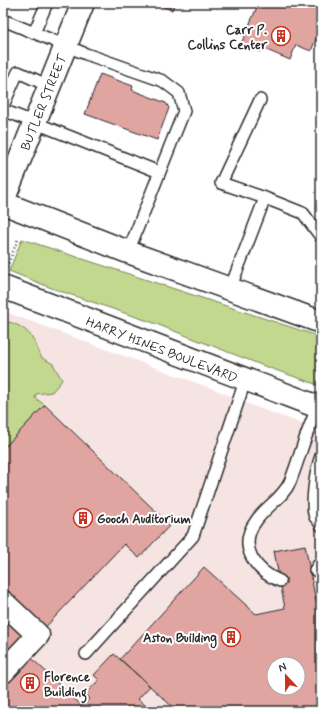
<svg xmlns="http://www.w3.org/2000/svg" width="324" height="714" font-family="Mynerve,sans-serif">
  <style>
    .built { fill: #f6e4e3; fill-rule: evenodd }
    .green { fill: #c1d88e; stroke: #76825c }
    .building { fill: #e0a5a1; stroke: #2b2b2b; fill-rule: evenodd }
    .lines { fill: none; stroke-linecap: round; stroke-linejoin: round }
    .lane-casing { stroke: #2b2b2b; stroke-width: 14 }
    .street-casing { stroke: #2b2b2b; stroke-width: 25 }
    .primary-casing { stroke: #2b2b2b; stroke-width: 25 }
    .path { stroke: #2b2b2b; stroke-width: 2.5; stroke-dasharray: 1 3; stroke-linecap: butt }
    .lane { stroke: #fff; stroke-width: 11 }
    .street { stroke: #fff; stroke-width: 22 }
    .primary { stroke: #fff; stroke-width: 22 }
    .labels { text-anchor: middle; stroke-width: 4; stroke-linejoin: round; paint-order: stroke }
    .poi-label { font-size: 13px; font-weight: bold; fill: #2b2b2b; stroke: #fff; text-anchor: end }
    .street-label { font-size: 13px; fill: #2b2b2b; stroke: #fff }
  </style>
  <rect width="100%" height="100%" fill="#fff"/>
  <filter id="ink" filterUnits="userSpaceOnUse"><feTurbulence type="fractalNoise" baseFrequency=".025" numOctaves="2"/><feDisplacementMap in="SourceGraphic" scale="8" xChannelSelector="R" yChannelSelector="G"/><feConvolveMatrix kernelMatrix="1 2 1 2 8 2 1 2 1" color-interpolation-filters="sRGB"/></filter>
  <g filter="url(#ink)">
    <!-- built -->
    <path class="built" d="M 3,311 L 221,392 L 258,408 L 321,430 L 321,711 L 3,711 ZM 274,664 L 298,664 L 298,688 L 274,688 Z"/>
    <!-- green -->
    <path class="green" d="M 22,239 L 321,337 L 321,386 L 264,366 L 151,322 L 54,289 L 9,271 Z
      M 9,322 C 29,328 34,338 41,357 L 53,364 L 62,380 L 52,392 L 36,394 L 35,398 L 45,405 L 3,449 L 3,326 Z"/>
    <!-- building -->
    <path class="building" d="M 153,3 L 175,3 L 172,10 Z
      M 262,3 L 321,3 L 321,27 L 311,51 L 296,45 L 290,60 L 262,48 L 260,52 L 241,44 L 257,7 L 260,8 Z
      M 100,74 L 133,86 L 132,90 L 166,103 L 169,108 L 157,140 L 85,114 Z
      M 45,405 L 170,525 L 139,558 L 124,544 L 38,635 L 3,602 L 3,449 Z
      M 305,545 L 316,602 L 321,601 L 321,711 L 177,711 L 120,659 L 204,567 L 256,614 L 285,608 L 274,551 ZM 274,664 L 298,664 L 298,688 L 274,688 Z
      M 3,602 L 38,635 L 3,672 Z
      M 23,650 L 82,706 L 89,699 L 85,694 L 99,680 L 94,675 L 114,654 L 150,686 L 138,699 L 146,706 L 142,711 L 3,711 L 3,672 Z"/>
    <g class="lines">
      <!-- lane casing -->
      <g class="lane-casing">
        <path id="lane" d="M 3,20 L 86,54 L 163,81 L 179,93 L 184,111 L 128,252
          M 34,33 L 47,3
          M 3,106 L 18,72 L 49,86
          M 3,110 L 159,172
          M 265,198 L 303,213 L 321,237
          M 230,289 L 265,198 L 221,183 L 260,100
          M 321,456 C 316,469 310,504 315,517 C 317,519 320,522 321,525
          M 315,570 L 321,561
          M 280,581 C 255,571 237,546 256,521 C 266,506 282,499 290,482 C 300,457 306,431 318,407
          M 86,654 L 193,536 L 245,381"/>
      </g>
      <!-- street casing -->
      <g class="street-casing">
        <path id="street" d="M 3,201 L 83,3
          M 3,602 L 38,635 L 3,672"/>
      </g>
      <!-- primary casing -->
      <g class="primary-casing">
        <path id="primary" d="M 3,203 L 128,252 L 321,322
          M 3,287 L 321,408"/>
      </g>
      <!-- path -->
      <path class="path" d="M 7,267 L 18,239"/>
      <!-- lane -->
      <use href="#lane" class="lane"/>
      <!-- street -->
      <use href="#street" class="street"/>
      <!-- primary -->
      <use href="#primary" class="primary"/>
    </g>
  </g>
  <!-- icons -->
  <defs>
    <g id="building-ring" transform="scale(1)"><circle r="9.5" fill="#fff" stroke="#c8321e" stroke-width="1.5"/><path d="M-4-6H4V6H1V3H-1V6H-4ZM-2.5-4.3h1.7v1.8h-1.7ZM.8-4.3h1.7v1.8H.8ZM-2.5-1h1.7V.8h-1.7ZM.8-1h1.7V.8H.8Z" fill="#c8321e"/></g>
  </defs>
  <g fill-rule="evenodd">
    <use href="#building-ring" x="281" y="36"/>
    <use href="#building-ring" x="83" y="518"/>
    <use href="#building-ring" x="231" y="637"/>
    <use href="#building-ring" x="30" y="683"/>
  </g>
  <g class="labels">
    <!-- poi labels -->
    <g class="poi-label">
      <text x="267" y="34">Carr P.<tspan x="267" dy="15">Collins Center</tspan></text>
      <text x="97" y="523" text-anchor="start">Gooch Auditorium</text>
      <text x="217" y="642">Aston Building</text>
      <text x="44" y="681" text-anchor="start">Florence<tspan x="44" dy="15">Building</tspan></text>
    </g>
    <!-- street labels -->
    <g class="street-label">
      <text transform="translate(43 102) rotate(-68)" y="5">BUTLER STREET</text>
      <text transform="translate(162 349) rotate(21)" y="5">HARRY HINES BOULEVARD</text>
    </g>
  </g>
  <!-- margin -->
  <rect width="324" height="714" fill="none" stroke="#fff" stroke-width="16"/>
  <rect x="8" y="8" width="308" height="698" fill="none" stroke="#2b2b2b" stroke-width="1.5" filter="url(#ink)"/>
  <!-- north arrow -->
  <g transform="translate(286 676) rotate(338)"><circle r="19" fill="#ffffff" stroke="#aaaaaa"/>
  <path d="M0-3L7 15L0 10L-7 15Z" fill="#c8321e"/>
  <text y="-6" font-size="11" font-weight="bold" text-anchor="middle" fill="#2b2b2b">N</text>
  </g>
</svg>
